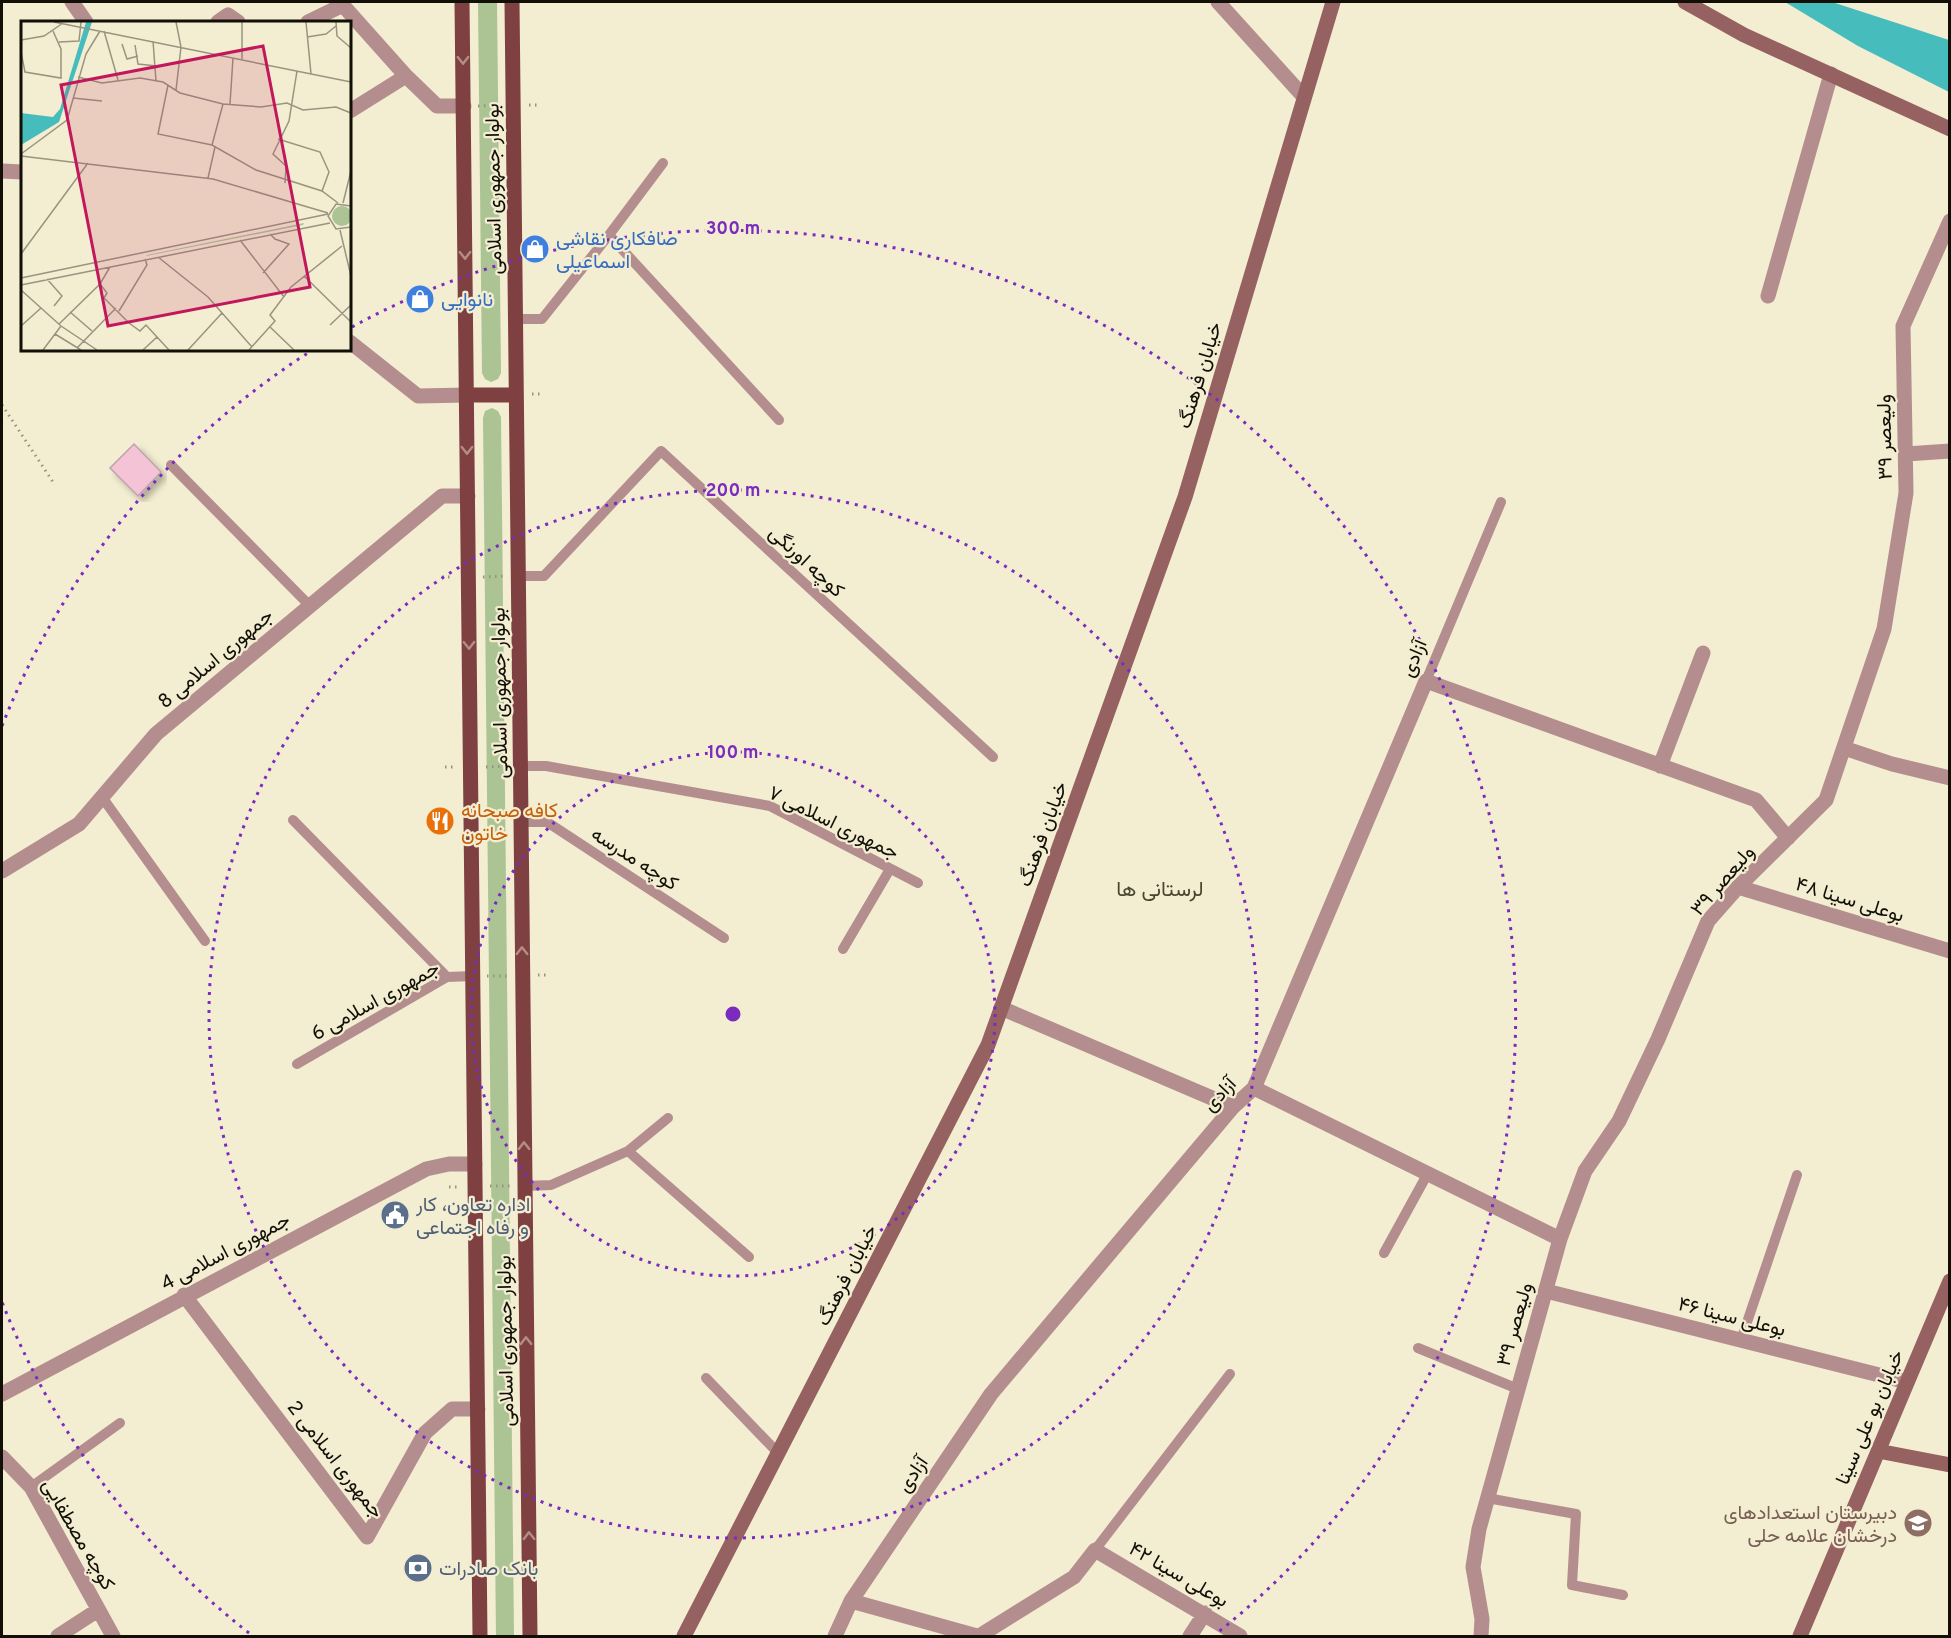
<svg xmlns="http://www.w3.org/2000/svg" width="1951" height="1638" font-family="Overpass,Vazirmatn,sans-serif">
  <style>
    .green { fill: #acc494 }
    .water { fill: #47bcbd }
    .building { fill: #f5c3d6; stroke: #bea2ac; stroke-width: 1.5; filter: url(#shadow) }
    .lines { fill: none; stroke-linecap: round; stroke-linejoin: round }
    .path { stroke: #989380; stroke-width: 3; stroke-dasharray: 1.5 4.5; stroke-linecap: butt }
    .lane { stroke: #b48e8e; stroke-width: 10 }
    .street { stroke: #b48e8e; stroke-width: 15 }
    .secondary { stroke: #966161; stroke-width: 15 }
    .primary { stroke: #7f4042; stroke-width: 15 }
    .oneway { stroke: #b38e83 }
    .ring { fill: none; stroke: #7b2cbf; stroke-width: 3; stroke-dasharray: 3 6 }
    .labels { text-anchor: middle; stroke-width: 4.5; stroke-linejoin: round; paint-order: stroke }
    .street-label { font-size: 20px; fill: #110f06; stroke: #f3edd2 }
    .shop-label { font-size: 20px; fill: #366cbe; stroke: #f3edd2; text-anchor: start }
    .food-label { font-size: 20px; fill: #c56008; stroke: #f3edd2; text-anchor: start }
    .service-label { font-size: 20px; fill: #4e5e75; stroke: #f3edd2; text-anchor: start }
    .education-label { font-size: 20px; fill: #785e54; stroke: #f3edd2; text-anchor: end }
    .neighbourhood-label { font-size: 21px; fill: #4a452e; stroke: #f3edd2 }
    .inset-road { fill: none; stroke: #999480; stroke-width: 1.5 }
    .view { fill: #c2185b; fill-opacity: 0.15; stroke: #c2185b; stroke-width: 3 }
    .inset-edge { fill: none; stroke: #110f06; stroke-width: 3 }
    .centre { fill: #7b2cbf; stroke: #f3edd2; stroke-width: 3 }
    .ring-label { font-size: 18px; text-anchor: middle; font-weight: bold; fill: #7b2cbf; stroke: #f3edd2; stroke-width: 4.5; stroke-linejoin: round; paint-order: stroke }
  </style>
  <defs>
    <filter id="shadow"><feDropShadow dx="5.5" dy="5.5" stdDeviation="3" flood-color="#0004"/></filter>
  </defs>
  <rect width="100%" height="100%" fill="#f3edd2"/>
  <!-- green -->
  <path class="green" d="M 478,2 L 497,2 L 501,373 L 498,379 L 491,382 L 485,379 L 482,373 Z
    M 492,408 L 498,411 L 501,417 L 514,1636 L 496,1636 L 483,418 L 485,411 Z"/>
  <!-- water -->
  <path class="water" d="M 1785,2 L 1832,2 L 1949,40 L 1949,92 L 1858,46 Z"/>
  <!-- building -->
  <path class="building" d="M 134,444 L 161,472 L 138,496 L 110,468 Z"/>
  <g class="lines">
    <!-- path -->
    <path class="path" d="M 529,105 L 539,105
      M 478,106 L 499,105
      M 532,394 L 542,394
      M 2,405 L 53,482
      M 442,577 L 453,577
      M 483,577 L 504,576
      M 445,767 L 455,767
      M 486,767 L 506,766
      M 538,975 L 549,975
      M 487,976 L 508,976
      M 490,1186 L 510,1186
      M 449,1187 L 459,1187"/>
    <!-- lane -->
    <path class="lane" d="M 609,235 L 779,420
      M 516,319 L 542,319 L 609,235 L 663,163
      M 171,465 L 310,606
      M 518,576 L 544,576 L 661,451 L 993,757
      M 1426,681 L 1501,502
      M 520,766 L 546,766 L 770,806 L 918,883
      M 102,797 L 205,941
      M 293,820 L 447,977
      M 521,822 L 547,822 L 724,938
      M 843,949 L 890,869
      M 297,1064 L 447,977 L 473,976
      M 628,1151 L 749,1257
      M 525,1186 L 551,1185 L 628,1151 L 668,1118
      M 1384,1253 L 1428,1173
      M 1741,1340 L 1797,1175
      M 1418,1348 L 1518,1389
      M 706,1378 L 778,1453
      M 31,1487 L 120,1423
      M 1487,1498 L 1576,1514 L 1572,1585 L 1623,1595
      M 1095,1550 L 1230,1374"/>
    <!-- street -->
    <path class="street" d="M 72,2 L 86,22
      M 340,2 L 406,76 L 437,106 L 464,106
      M 1218,2 L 1304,97
      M 218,22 L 228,15 L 238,22
      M 308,22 L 343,5
      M 350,111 L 406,76
      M 2,171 L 22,172
      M 1768,296 L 1831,74
      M 350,342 L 418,396 L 467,395
      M 1906,454 L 1950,451
      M 1844,748 L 1892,764 L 1950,778
      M 1660,766 L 1703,653
      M 2,871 L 79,824 L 156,734 L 442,496 L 468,496
      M 1738,887 L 1950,951
      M 1001,1008 L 1233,1107
      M 1254,1088 L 1560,1239
      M 1546,1291 L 1907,1382
      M 184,1295 L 367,1537 L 425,1433 L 452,1409 L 478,1409
      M 2,1394 L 426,1169 L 449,1164 L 475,1164
      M 2,1457 L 31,1487 L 113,1636
      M 851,1601 L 977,1636
      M 58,1636 L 98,1610
      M 835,1636 L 851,1601 L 991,1394 L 1233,1107 L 1254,1088 L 1426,681 L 1756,800 L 1788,838
      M 979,1636 L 1074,1577 L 1095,1550 L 1240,1636
      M 1190,1636 L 1205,1613
      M 1481,1636 L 1482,1619 L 1473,1567 L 1479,1529 L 1560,1239 L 1585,1171 L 1619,1121 L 1658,1039 L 1708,921 L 1738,887 L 1826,800 L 1884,629 L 1906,493 L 1903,326 L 1950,221"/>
    <!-- secondary -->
    <path class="secondary" d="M 1685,2 L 1744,35 L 1950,129
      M 1878,1451 L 1950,1465
      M 684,1636 L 988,1045 L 1185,497 L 1333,2
      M 1800,1636 L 1950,1281"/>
    <!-- primary -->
    <path class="primary" d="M 462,2 L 480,1636
      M 512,2 L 530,1636
      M 467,395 L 516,395"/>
  </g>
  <!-- one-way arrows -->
  <defs><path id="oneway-chevron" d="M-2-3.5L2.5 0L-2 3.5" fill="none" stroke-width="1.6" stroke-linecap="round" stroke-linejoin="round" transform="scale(1.5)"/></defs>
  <g class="oneway">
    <use href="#oneway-chevron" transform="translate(463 60) rotate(89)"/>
    <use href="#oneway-chevron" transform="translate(465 255) rotate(89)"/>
    <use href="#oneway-chevron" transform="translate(467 450) rotate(90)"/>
    <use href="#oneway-chevron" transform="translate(469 645) rotate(89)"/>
    <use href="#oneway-chevron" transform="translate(522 951) rotate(-91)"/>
    <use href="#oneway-chevron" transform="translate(524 1146) rotate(-91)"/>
    <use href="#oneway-chevron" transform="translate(526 1341) rotate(-91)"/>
    <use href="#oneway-chevron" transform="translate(529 1536) rotate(-91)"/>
  </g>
  <!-- distance rings -->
  <g class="ring">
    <circle cx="733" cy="1014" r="262"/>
    <circle cx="733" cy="1014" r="524"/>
    <path d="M249 1633A786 786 0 0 1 2 1302M2 726A786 786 0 0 1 311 351M352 327A786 786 0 0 1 1217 1633"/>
  </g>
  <!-- icons -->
  <defs>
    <g id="shop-disc" transform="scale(1.5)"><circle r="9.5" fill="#3f7fe0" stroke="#f3edd2"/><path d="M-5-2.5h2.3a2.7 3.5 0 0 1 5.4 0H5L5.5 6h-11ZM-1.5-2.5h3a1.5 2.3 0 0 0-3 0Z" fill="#fff"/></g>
    <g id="restaurant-disc" transform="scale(1.5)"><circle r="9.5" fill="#e8710a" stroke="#f3edd2"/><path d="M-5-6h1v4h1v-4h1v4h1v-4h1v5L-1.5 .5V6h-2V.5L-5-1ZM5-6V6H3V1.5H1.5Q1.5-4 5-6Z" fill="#fff"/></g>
    <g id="civic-disc" transform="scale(1.5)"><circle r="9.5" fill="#5c6f8a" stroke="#f3edd2"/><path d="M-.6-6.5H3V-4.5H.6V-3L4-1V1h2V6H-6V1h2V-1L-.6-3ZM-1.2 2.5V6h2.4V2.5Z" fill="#fff"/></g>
    <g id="school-disc" transform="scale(1.5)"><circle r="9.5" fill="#8d6e63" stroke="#f3edd2"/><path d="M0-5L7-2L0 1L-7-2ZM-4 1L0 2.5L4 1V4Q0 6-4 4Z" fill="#fff"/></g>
    <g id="bank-disc" transform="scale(1.5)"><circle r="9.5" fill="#5c6f8a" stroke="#f3edd2"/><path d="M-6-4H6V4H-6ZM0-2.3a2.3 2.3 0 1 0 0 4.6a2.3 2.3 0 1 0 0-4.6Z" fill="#fff"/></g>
  </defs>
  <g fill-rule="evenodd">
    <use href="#shop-disc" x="535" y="249"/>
    <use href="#shop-disc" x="420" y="299"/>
    <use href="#restaurant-disc" x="440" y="821"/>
    <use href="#civic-disc" x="395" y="1215"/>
    <use href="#school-disc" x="1918" y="1523"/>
    <use href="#bank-disc" x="418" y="1568"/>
  </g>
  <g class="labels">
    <!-- street labels -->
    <g class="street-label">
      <text transform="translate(493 189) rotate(-91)" y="7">بولوار جمهوری اسلامی</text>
      <text transform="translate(1199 375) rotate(-73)" y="7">خیابان فرهنگ</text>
      <text transform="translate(1884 437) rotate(-91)" y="7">ولیعصر ۳۹</text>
      <text transform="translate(807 561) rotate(43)" y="7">کوچه اورنگی</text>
      <text transform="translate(215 658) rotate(-40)" y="7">جمهوری اسلامی 8</text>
      <text transform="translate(1413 658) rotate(-67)" y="7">آزادی</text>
      <text transform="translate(499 693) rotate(-91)" y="7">بولوار جمهوری اسلامی</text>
      <text transform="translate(834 822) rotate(26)" y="7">جمهوری اسلامی ۷</text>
      <text transform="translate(1042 834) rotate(-70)" y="7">خیابان فرهنگ</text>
      <text transform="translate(635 858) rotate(33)" y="7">کوچه مدرسه</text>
      <text transform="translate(1722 880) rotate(-49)" y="7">ولیعصر ۳۹</text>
      <text transform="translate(1850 899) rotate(17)" y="7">بوعلی سینا ۴۸</text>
      <text transform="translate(375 1000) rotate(-29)" y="7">جمهوری اسلامی 6</text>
      <text transform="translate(1219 1094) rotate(-47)" y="7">آزادی</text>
      <text transform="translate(225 1251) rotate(-28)" y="7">جمهوری اسلامی 4</text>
      <text transform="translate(846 1275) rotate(-63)" y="7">خیابان فرهنگ</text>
      <text transform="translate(1732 1316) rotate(14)" y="7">بوعلی سینا ۴۶</text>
      <text transform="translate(1514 1324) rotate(-74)" y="7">ولیعصر ۳۹</text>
      <text transform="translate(505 1341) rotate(-91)" y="7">بولوار جمهوری اسلامی</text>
      <text transform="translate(1869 1417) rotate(-67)" y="7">خیابان بو علی سینا</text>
      <text transform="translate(336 1459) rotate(52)" y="7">جمهوری اسلامی 2</text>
      <text transform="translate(912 1474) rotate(-56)" y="7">آزادی</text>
      <text transform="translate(79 1534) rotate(60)" y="7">کوچه مصطفایی</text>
      <text transform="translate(1179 1574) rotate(30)" y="7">بوعلی سینا ۴۲</text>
    </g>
    <!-- shop labels -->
    <g class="shop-label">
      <text x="556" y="245">صافکاری نقاشی<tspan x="556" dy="23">اسماعیلی</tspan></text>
      <text x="441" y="306">نانوایی</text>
    </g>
    <!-- food labels -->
    <g class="food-label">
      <text x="461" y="817">کافه صبحانه<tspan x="461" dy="23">خاتون</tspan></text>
    </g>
    <!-- service labels -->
    <g class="service-label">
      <text x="416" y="1211">اداره تعاون، کار<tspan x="416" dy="23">و رفاه اجتماعی</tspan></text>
      <text x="439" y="1575">بانک صادرات</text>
    </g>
    <!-- education labels -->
    <g class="education-label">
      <text x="1897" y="1519">دبیرستان استعدادهای<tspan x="1897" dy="23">درخشان علامه حلی</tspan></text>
    </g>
    <!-- neighbourhood labels -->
    <g class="neighbourhood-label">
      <text x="1160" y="896">لرستانی ها</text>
    </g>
  </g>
  <!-- overview -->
  <g transform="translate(21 21)">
    <rect width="330" height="330" fill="#f3edd2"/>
    <path d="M311 195a10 10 0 1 1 20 0a10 10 0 1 1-20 0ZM 283,202 L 282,204 L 125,235 L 126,234 Z" fill="#acc494"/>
    <path d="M 65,1 L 71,1 L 38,101 L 0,124 L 0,92 L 32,96 L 39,88 Z" fill="#47bcbd"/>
    <path class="inset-road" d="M 33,1 L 330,61M 221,1 L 221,38M 285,1 L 290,53M 315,1 L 316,15 L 330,27M 83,10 L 97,59M 286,16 L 305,13 L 315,5M 0,19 L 23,15 L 42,2M 132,20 L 135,60M 38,21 L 58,20 L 60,1M 101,23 L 106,38 L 117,35M 114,24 L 117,43 L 136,45M 0,31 L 4,51 L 40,57 L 40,28 L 32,10M 57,56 L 81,62 L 119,57 L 142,61 L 159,72 L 202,83 L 240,86 L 266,82 L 282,89 L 315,86 L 330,92M 147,64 L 137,113 L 191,124 L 235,149 L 301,170 L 317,182M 155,69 L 160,26 L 155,1M 52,77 L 81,80M 209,83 L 212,37M 257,118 L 299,131 L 308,151 L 301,170M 191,124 L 202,83M 0,133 L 46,99 L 65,33 L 79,10M 0,135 L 192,158 L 307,192M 187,157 L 194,126M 264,162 L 265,145 L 252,133 L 268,100 L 276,50M 322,182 L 330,150M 330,185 L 315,183 L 307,195 L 315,208 L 330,206M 319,209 L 330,255M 219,219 L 263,276M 0,233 L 67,142M 137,236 L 187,276 L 231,326M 242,252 L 268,223 L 254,218 L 249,213M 283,255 L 330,301M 0,257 L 307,193M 26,258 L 41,275 L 33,285M 79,263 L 86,272 L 83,277 L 108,302 L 119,310 L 125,304 L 148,329M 0,264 L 309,202M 0,269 L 40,305 L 76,329M 98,290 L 126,244 L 124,238M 49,291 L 71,310M 38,303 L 79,263 L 89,246M 309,304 L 330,284M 0,305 L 20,287M 249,306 L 273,329M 34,313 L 60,329M 56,327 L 95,287M 22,329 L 40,305M 122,329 L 136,316M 167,329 L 201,292M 228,329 L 254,300 L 249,294 L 270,266 L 321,225"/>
    <path class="view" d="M 242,25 L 289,266 L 87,305 L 40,64 Z"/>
    <rect width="330" height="330" class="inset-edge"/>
  </g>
  <circle cx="733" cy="1014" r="9" class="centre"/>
  <g class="ring-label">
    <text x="733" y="234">300 m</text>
    <text x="733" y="496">200 m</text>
    <text x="733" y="758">100 m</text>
  </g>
  <!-- border -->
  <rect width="1951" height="1638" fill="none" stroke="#110f06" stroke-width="6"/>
</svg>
